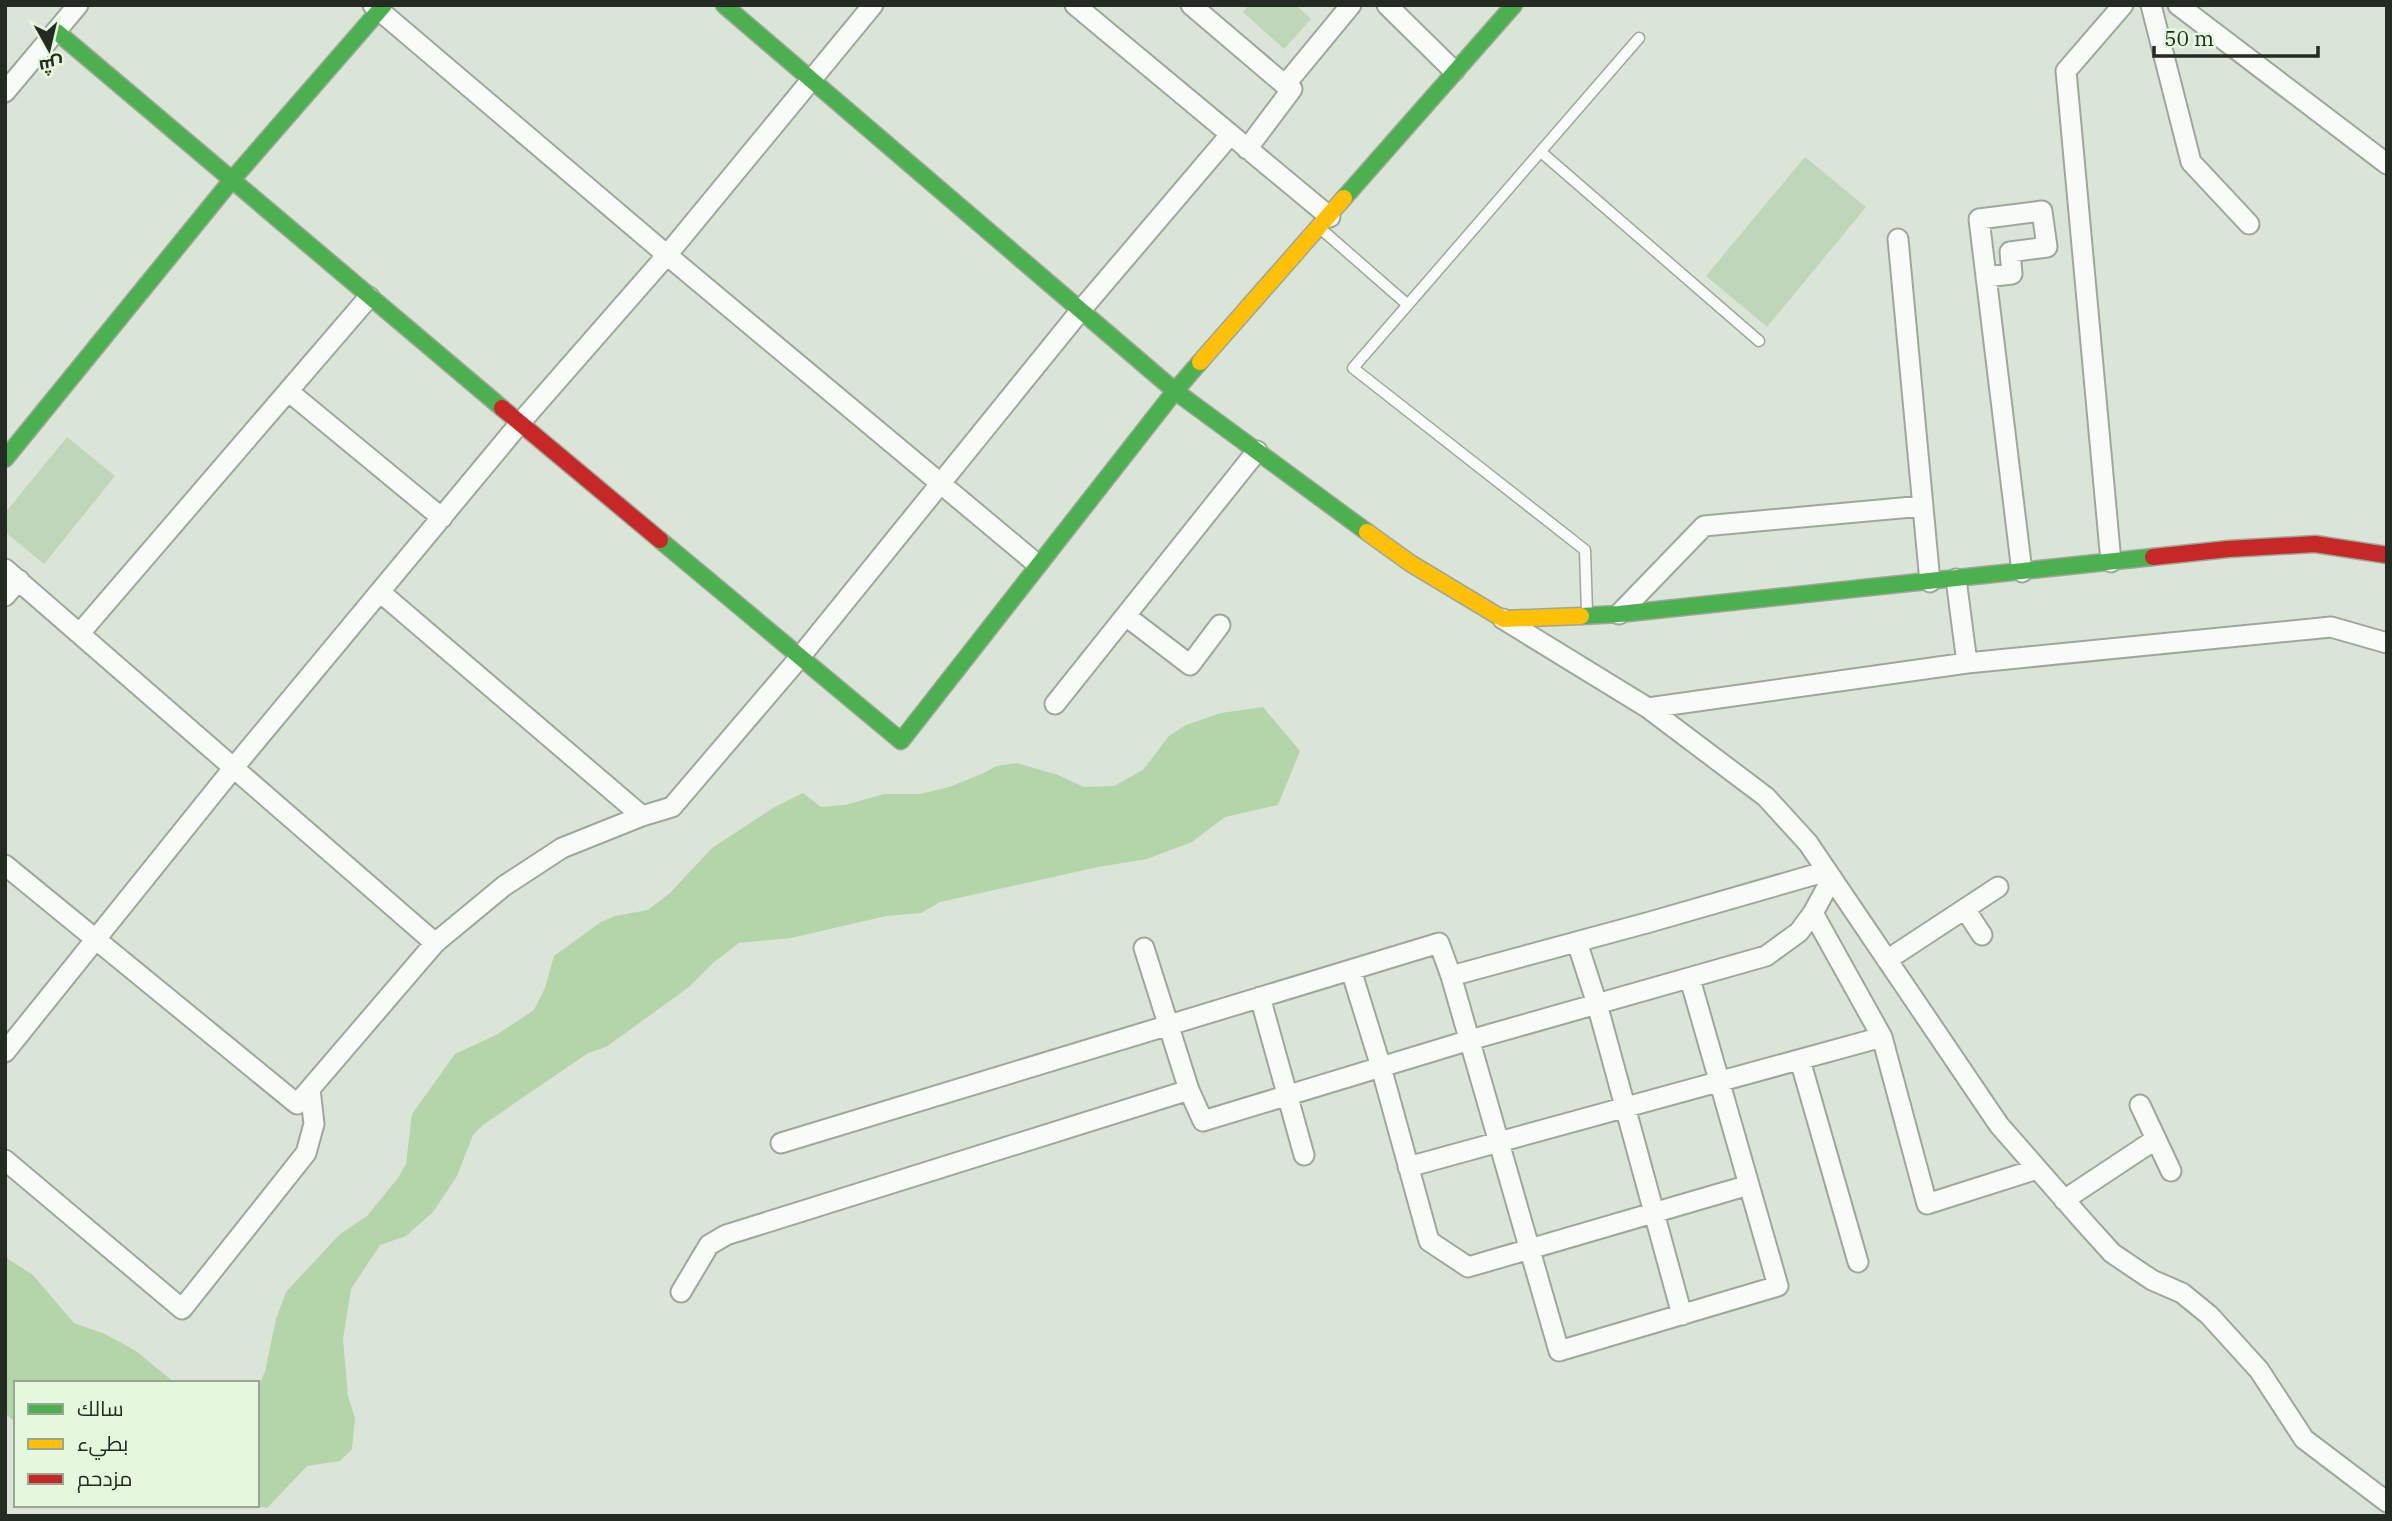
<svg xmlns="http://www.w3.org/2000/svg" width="2392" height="1521" font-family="'IBM Plex Serif',Cairo,serif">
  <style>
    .green { fill: #bfd6b8 }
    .forest { fill: #b4d4a9 }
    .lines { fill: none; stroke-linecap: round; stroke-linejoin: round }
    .lane-casing { stroke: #9fa79c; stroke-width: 13 }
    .street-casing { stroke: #9fa79c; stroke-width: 23 }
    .fast-casing { stroke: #9fa79c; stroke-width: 19 }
    .slow-casing { stroke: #9fa79c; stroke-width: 19 }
    .jam-casing { stroke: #9fa79c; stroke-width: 19 }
    .lane { stroke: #f9fbf9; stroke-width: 10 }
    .street { stroke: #f9fbf9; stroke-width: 19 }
    .fast { stroke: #4caf50; stroke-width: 16 }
    .slow { stroke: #ffc107; stroke-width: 16 }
    .jam { stroke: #c62828; stroke-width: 16 }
  </style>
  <rect width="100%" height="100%" fill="#dae5d7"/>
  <!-- green -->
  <path class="green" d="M 1249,5 L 1296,5 L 1311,19 L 1284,49 L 1243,12 Z
    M 1805,157 L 1866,207 L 1767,327 L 1706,276 Z
    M 67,437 L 115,476 L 44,564 L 5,532 L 5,513 Z"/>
  <!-- forest -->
  <path class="forest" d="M 1263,707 L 1300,751 L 1278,805 L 1225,817 L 1192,842 L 1147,859 L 1098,867 L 940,902 L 921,913 L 886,916 L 791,938 L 739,943 L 713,963 L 689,987 L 606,1047 L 588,1053 L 483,1125 L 473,1135 L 457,1176 L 433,1212 L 406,1236 L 380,1245 L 351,1289 L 343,1339 L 348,1396 L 355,1418 L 352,1449 L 340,1461 L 307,1466 L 267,1508 L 249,1505 L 257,1505 L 257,1388 L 265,1372 L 276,1319 L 286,1292 L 340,1234 L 367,1216 L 398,1178 L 406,1164 L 412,1114 L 455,1054 L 498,1034 L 534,1010 L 545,988 L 554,956 L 601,922 L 615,916 L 648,910 L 670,893 L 712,848 L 773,808 L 803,793 L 821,807 L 845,805 L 884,794 L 920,794 L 949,787 L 984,773 L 996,766 L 1017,763 L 1058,775 L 1084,787 L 1114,786 L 1143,770 L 1169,736 L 1186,725 L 1221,713 Z
    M 5,1252 L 8,1259 L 33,1275 L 74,1323 L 105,1334 L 136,1351 L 175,1383 L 16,1383 L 16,1423 L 5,1413 Z"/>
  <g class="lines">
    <!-- lane casing -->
    <g class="lane-casing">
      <path id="lane" d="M 1541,152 L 1759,341
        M 1321,229 L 1408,305
        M 1587,613 L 1585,550 L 1353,368 L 1639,38"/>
    </g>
    <!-- street casing -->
    <g class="street-casing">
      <path id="street" d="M 373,5 L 667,255 L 1037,564
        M 1075,5 L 1330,217
        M 1191,5 L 1285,85 L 1351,5
        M 1387,5 L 1454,71
        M 2151,5 L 2191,162 L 2249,224
        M 2178,5 L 2387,164
        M 5,92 L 78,5
        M 1247,149 L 1292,89 L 1285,85
        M 1898,239 L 1930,582
        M 1986,277 L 2012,274 L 2010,252 L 2047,247 L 2042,211 L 1979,219 C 1993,337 2008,454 2022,572
        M 288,391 L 442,518
        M 2111,562 L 2066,71 L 2123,5
        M 5,569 L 435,943
        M 1956,579 L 1967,663
        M 380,592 L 642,816
        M 5,596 L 19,580
        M 1619,614 L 1704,526 L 1923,506
        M 1126,616 L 1190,665 L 1220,625
        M 1503,619 L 1648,708 L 1766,797 L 1808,843 L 1999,1125 L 2084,1222 L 2112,1253 L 2152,1280 L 2182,1293 L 2209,1315 L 2259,1370 L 2304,1439 L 2387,1502
        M 80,633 L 369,297
        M 1055,704 L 1257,451
        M 1648,708 L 1967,663 L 2331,627 L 2387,643
        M 5,865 L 297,1104 L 435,943 L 504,886 L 562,848 L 642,816 L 672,807 L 800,657 L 1081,310 L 1230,135
        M 1965,909 L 1982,935
        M 1813,913 L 1882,1037 L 1927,1204 L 2037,1169
        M 1577,942 L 1597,1004 L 1682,1315
        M 1144,948 L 1189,1090 L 1203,1121 L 1470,1040 L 1766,956 L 1799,932 L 1813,913 L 1832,878
        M 1887,960 L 1998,887
        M 1351,970 L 1381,1067 L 1429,1241 L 1468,1267 L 1749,1185
        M 1451,976 L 1650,922 L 1827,871
        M 1260,997 L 1304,1155
        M 5,1052 L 235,766 L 520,423 L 667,255 L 873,5
        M 1800,1060 L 1858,1262
        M 2140,1105 L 2171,1171
        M 781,1143 L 1439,943 L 1451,976 L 1559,1351 L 1778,1286 L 1690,979
        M 5,1160 L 182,1309 L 306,1153 L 314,1124 L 310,1089
        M 1408,1167 L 1882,1037
        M 2064,1200 L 2156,1139
        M 681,1292 L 709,1245 L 726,1235 L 1189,1090"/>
    </g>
    <!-- fast casing -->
    <g class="fast-casing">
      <path id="fast" d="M 724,5 L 1175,391 L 1367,532
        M 57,32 L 502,408
        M 1344,198 L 1514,5
        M 5,459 L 231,181 L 384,5
        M 660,540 L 901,741 L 1175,391 L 1200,362
        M 1581,616 L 1619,614 L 2153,557"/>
    </g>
    <!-- slow casing -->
    <g class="slow-casing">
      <path id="slow" d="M 1200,362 L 1344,198
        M 1367,532 L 1410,563 L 1503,619 L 1581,616"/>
    </g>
    <!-- jam casing -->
    <g class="jam-casing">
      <path id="jam" d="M 502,408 L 660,540
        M 2153,557 L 2228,549 L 2315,544 L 2387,555"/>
    </g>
    <!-- lane -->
    <use href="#lane" class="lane"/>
    <!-- street -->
    <use href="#street" class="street"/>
    <!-- fast -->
    <use href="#fast" class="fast"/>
    <!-- slow -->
    <use href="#slow" class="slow"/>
    <!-- jam -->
    <use href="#jam" class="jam"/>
  </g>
  <!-- border -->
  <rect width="2392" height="1521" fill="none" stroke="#242b22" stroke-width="14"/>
  <!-- legend -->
  <rect x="14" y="1381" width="245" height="126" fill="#e5f8de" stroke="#98a693" stroke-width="2"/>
  <rect x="28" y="1404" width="35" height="10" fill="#4caf50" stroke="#98a693" stroke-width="2"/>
  <text x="77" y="1416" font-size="21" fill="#242b22">سالك</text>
  <rect x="28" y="1439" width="35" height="10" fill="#ffc107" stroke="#98a693" stroke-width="2"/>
  <text x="77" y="1451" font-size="21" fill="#242b22">بطيء</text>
  <rect x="28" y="1474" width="35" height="10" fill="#c62828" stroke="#98a693" stroke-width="2"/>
  <text x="77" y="1486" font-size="21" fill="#242b22">مزدحم</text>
  <!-- north arrow -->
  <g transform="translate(49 49) rotate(172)" stroke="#e5f8de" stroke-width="5" paint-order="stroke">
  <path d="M0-5L12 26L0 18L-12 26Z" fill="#242b22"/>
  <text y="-10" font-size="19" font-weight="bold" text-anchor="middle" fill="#242b22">ش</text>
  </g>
  <!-- scale -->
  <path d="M2154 46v10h164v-10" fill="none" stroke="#242b22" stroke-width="3.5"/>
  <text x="2164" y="46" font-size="21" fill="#242b22" stroke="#e5f8de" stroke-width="5" paint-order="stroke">50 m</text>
</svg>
